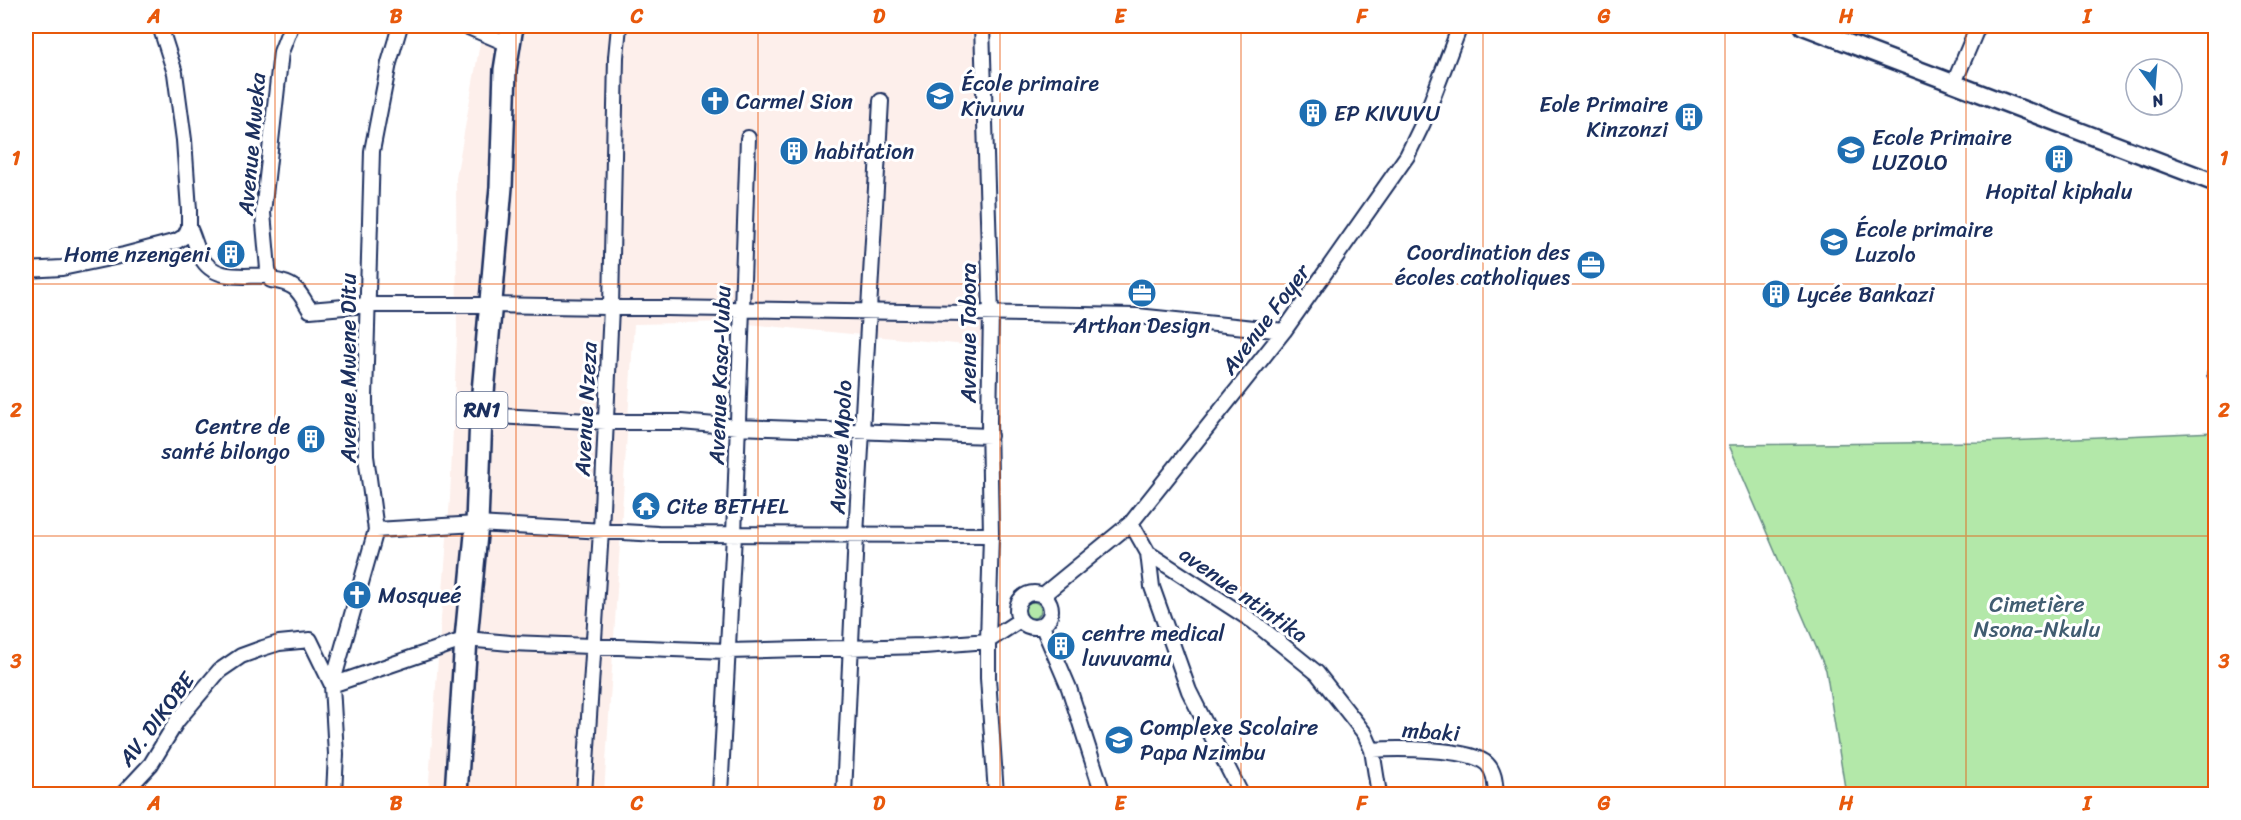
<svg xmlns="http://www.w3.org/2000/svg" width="2241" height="820" font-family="Sriracha,sans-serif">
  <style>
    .built { fill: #fdefeb }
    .green { fill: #b3e8a9; stroke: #678c84; stroke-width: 1.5 }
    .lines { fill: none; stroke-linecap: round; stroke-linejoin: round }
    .minor-casing { stroke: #1b2f5e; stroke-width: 18 }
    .tertiary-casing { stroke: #1b2f5e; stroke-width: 21 }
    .trunk-casing { stroke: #1b2f5e; stroke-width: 26 }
    .minor { stroke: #fff; stroke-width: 14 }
    .tertiary { stroke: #fff; stroke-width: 16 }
    .trunk { stroke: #fff; stroke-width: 21 }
    .grid { fill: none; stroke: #e8590c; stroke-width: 1.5; stroke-opacity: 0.55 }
    .labels { text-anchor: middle; stroke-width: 6; stroke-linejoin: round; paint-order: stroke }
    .shield { fill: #fff; stroke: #5f6d8e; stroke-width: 1.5 }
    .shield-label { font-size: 21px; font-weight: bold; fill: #1b2f5e }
    .poi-label { font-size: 22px; fill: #1b2f5e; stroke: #fff; text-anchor: start }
    .street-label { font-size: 22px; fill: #1b2f5e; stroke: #fff }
    .park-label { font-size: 22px; fill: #415d71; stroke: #fff }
    .neatline { fill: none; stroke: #e8590c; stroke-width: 2 }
    .grid-label { font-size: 20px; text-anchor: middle; font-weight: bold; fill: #e8590c }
  </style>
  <rect width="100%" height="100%" fill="#fff"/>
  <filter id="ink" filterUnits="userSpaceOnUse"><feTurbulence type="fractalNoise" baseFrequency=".0167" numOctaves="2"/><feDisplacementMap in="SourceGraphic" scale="12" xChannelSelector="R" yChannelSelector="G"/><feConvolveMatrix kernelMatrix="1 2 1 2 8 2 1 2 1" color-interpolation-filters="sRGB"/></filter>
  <g filter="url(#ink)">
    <!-- built -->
    <path class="built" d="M 483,26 L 969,26 L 990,100 L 998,348 L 727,322 L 634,324 L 604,794 L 428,794 L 450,498 L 457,335 L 456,178 Z"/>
    <!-- green -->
    <path class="green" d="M 2215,432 L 2215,794 L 1846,794 L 1826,670 L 1729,445 L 1983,442 Z
      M1025 610a8 8 0 1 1 16 0a8 8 0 1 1-16 0Z"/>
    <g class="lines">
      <!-- minor casing -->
      <g class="minor-casing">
        <path id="minor" d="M 291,26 L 281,52 L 263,213 L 268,269 L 271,280 C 297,284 298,290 310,310 L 367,305 L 491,305 L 1137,316 L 1284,331
          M 466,26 L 508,44
          M 1954,83 L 1978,26
          M 189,227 C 194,237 196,248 201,257 C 215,283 246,274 269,276
          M 26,270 L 62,268 L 124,255 L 177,241 L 185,236 L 189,227 L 189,210 L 184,140 L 175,73 L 160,26
          M 2215,374 L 2216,374
          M 481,415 L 606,422 L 681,422 L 738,427 L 990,436
          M 1131,523 L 1148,553 L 1152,587 L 1189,691 L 1241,794
          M 376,530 L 477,524 L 658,534 L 991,535
          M 1148,553 L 1254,622 L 1317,673 L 1365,734 L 1372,750 L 1379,794
          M1017 610a17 17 0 1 1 34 0a17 17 0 1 1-34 0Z
          M 1043,595 L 1131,523 L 1284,331 L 1407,156 L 1423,123 L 1460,26
          M 1042,625 L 1069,688 L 1103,794
          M 1372,750 C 1395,748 1471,748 1487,764 C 1495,772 1495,784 1496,794
          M 123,794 L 151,764 L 177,721 L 219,671 L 241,656 L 263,648 L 279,643 L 310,640 L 332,685 L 466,639 L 510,643 L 727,651 L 924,646 L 988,641 L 991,535 L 989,421 L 991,314 L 982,26
          M 334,794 L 336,754 L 332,685 L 376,530 L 366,456 L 365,398 L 372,151 L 389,63 L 400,26
          M 584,794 L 601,531 L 611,307 L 616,57 L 619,26
          M 720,794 L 734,535 L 748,138
          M 844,794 L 856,535 L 881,101
          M 996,794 L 988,678 L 988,641 L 1020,620"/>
      </g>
      <!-- tertiary casing -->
      <g class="tertiary-casing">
        <path id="tertiary" d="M 1803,26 L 2216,183"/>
      </g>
      <!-- trunk casing -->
      <g class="trunk-casing">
        <path id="trunk" d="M 456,794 L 466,639 L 477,524 L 481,415 L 501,187 L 505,70 L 512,26"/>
      </g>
      <!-- minor -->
      <use href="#minor" class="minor"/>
      <!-- tertiary -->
      <use href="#tertiary" class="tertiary"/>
      <!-- trunk -->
      <use href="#trunk" class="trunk"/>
    </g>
  </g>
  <!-- grid -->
  <path class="grid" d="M 275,26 L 275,794M 516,26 L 516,794M 758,26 L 758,794M 1000,26 L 1000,794M 1241,26 L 1241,794M 1483,26 L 1483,794M 1725,26 L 1725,794M 1966,26 L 1966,794M 26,284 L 2216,284M 26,536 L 2216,536"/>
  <!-- icons -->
  <defs>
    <g id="school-disc" transform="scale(1.5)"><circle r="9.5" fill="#1f6fb2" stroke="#fff"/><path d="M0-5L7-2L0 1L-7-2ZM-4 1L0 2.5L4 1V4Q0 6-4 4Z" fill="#fff"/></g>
    <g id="church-disc" transform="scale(1.5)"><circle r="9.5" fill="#1f6fb2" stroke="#fff"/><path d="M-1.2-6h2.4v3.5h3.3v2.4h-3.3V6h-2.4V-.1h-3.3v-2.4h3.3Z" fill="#fff"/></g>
    <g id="building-disc" transform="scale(1.5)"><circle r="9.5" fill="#1f6fb2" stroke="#fff"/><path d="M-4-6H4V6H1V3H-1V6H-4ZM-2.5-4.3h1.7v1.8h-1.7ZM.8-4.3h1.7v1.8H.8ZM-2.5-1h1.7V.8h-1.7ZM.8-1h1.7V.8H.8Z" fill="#fff"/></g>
    <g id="office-disc" transform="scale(1.5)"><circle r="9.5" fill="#1f6fb2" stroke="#fff"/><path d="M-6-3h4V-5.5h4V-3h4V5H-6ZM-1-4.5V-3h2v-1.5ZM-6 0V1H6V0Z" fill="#fff"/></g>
    <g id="temple-disc" transform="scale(1.5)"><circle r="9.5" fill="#1f6fb2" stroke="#fff"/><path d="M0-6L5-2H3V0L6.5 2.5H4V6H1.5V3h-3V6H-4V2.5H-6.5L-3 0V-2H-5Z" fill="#fff"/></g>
  </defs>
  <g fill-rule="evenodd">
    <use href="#school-disc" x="940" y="96"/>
    <use href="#church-disc" x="715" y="101"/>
    <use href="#building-disc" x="1313" y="113"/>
    <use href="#building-disc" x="1689" y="117"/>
    <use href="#school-disc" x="1851" y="150"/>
    <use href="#building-disc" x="794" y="151"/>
    <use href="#building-disc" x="2059" y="159"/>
    <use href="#school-disc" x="1834" y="242"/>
    <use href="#building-disc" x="231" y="254"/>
    <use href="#office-disc" x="1591" y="265"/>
    <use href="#office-disc" x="1142" y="293"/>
    <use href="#building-disc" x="1776" y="294"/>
    <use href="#building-disc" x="311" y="439"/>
    <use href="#temple-disc" x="646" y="506"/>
    <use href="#church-disc" x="357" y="595"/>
    <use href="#building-disc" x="1061" y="646"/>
    <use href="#school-disc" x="1119" y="740"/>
  </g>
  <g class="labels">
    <!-- shield labels -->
    <rect class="shield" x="456.5" y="392" width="51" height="36" rx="4.5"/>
    <g class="shield-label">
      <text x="482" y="417">RN1</text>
    </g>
    <!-- poi labels -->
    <g class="poi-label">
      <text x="961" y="91">École primaire<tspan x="961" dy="25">Kivuvu</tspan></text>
      <text x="736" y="109">Carmel Sion</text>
      <text x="1668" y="112" text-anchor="end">Eole Primaire<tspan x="1668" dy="25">Kinzonzi</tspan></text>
      <text x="1334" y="121">EP KIVUVU</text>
      <text x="1872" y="145">Ecole Primaire<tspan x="1872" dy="25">LUZOLO</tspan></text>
      <text x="815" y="159">habitation</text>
      <text x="2059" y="199" text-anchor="middle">Hopital kiphalu</text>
      <text x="1855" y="237">École primaire<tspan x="1855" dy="25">Luzolo</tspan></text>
      <text x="1570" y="260" text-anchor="end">Coordination des<tspan x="1570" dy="25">écoles catholiques</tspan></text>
      <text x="210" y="262" text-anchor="end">Home nzengeni</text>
      <text x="1797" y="302">Lycée Bankazi</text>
      <text x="1142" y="333" text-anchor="middle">Arthan Design</text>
      <text x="290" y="434" text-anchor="end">Centre de<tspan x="290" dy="25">santé bilongo</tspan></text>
      <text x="667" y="514">Cite BETHEL</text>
      <text x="378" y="603">Mosqueé</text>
      <text x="1082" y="641">centre medical<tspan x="1082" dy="25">luvuvamu</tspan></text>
      <text x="1140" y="735">Complexe Scolaire<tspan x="1140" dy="25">Papa Nzimbu</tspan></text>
    </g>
    <!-- street labels -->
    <g class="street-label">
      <text transform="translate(251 144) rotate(-85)" y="8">Avenue Mweka</text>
      <text transform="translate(1265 319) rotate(-53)" y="8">Avenue Foyer</text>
      <text transform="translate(968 333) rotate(-90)" y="8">Avenue Tabora</text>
      <text transform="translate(348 368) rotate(-90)" y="8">Avenue Mwene Ditu</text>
      <text transform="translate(719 375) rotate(-88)" y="8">Avenue Kasa-Vubu</text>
      <text transform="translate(585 409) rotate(-87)" y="8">Avenue Nzeza</text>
      <text transform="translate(840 447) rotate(-87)" y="8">Avenue Mpolo</text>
      <text transform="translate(1244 594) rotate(35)" y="8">avenue ntintika</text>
      <text transform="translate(156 719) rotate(-53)" y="8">AV. DIKOBE</text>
      <text transform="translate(1431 731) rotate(4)" y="8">mbaki</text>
    </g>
    <!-- park labels -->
    <g class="park-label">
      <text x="2037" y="612">Cimetière<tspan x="2037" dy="25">Nsona-Nkulu</tspan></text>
    </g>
  </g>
  <!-- margin -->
  <rect width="2241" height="820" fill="none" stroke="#fff" stroke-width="66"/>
  <!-- north arrow -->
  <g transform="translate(2154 87) rotate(164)"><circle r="28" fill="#ffffff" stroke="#a4acbf" stroke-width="1.5"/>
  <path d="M0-4.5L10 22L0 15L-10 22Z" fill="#1f6fb2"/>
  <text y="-9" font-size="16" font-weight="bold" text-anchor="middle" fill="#1b2f5e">N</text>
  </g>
  <rect x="33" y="33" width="2175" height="754" class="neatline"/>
  <g class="grid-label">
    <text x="154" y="23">A</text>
    <text x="396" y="23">B</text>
    <text x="637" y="23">C</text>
    <text x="879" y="23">D</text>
    <text x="1120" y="23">E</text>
    <text x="1362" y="23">F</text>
    <text x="1604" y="23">G</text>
    <text x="1846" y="23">H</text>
    <text x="2087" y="23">I</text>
    <text x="16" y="165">1</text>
    <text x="2224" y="165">1</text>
    <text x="16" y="417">2</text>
    <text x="2224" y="417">2</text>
    <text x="16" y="668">3</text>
    <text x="2224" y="668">3</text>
    <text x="154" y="810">A</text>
    <text x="396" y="810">B</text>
    <text x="637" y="810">C</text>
    <text x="879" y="810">D</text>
    <text x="1120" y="810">E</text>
    <text x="1362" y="810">F</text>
    <text x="1604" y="810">G</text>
    <text x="1846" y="810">H</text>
    <text x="2087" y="810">I</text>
  </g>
</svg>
